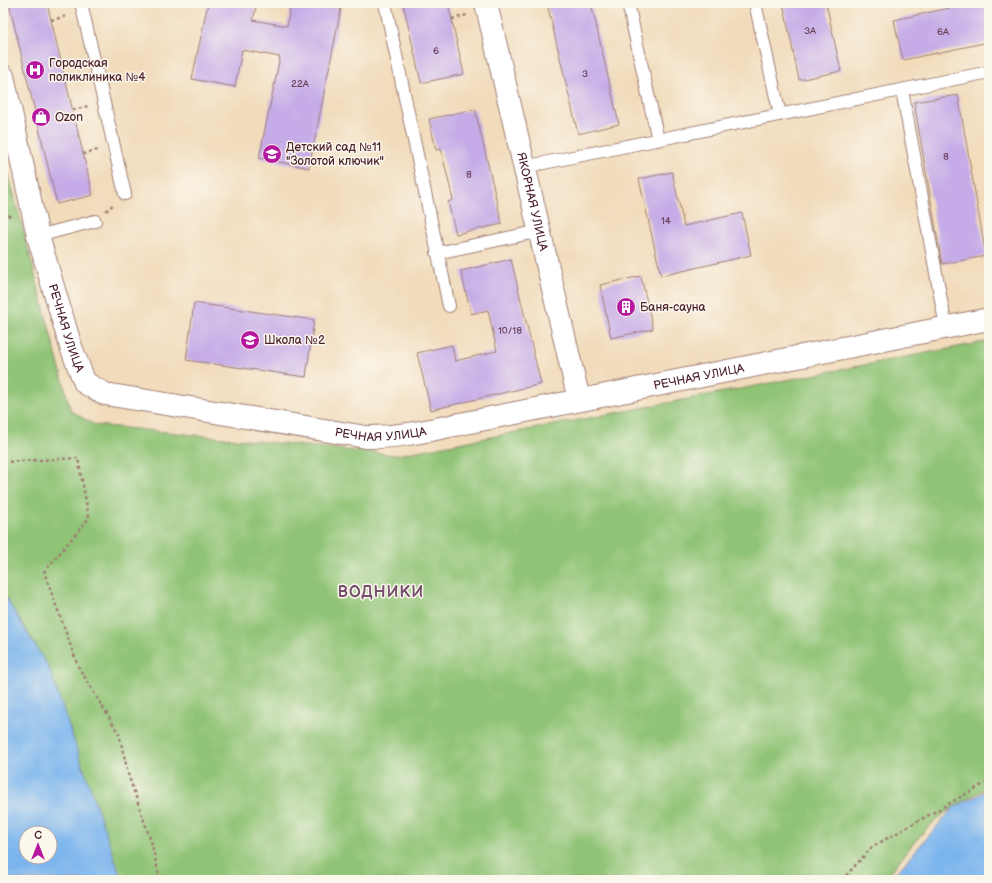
<svg xmlns="http://www.w3.org/2000/svg" width="992" height="883" font-family="'Balsamiq Sans',sans-serif">
  <style>
    .green { fill: #8fc374; stroke: #6c7150 }
    .water { fill: #7cb5ed; stroke: #636a8c; fill-rule: evenodd }
    .building { fill: #c5abe7 }
    .lines { fill: none; stroke-linecap: round; stroke-linejoin: round }
    .service-casing { stroke: #9e7d73; stroke-width: 14 }
    .minor-casing { stroke: #9e7d73; stroke-width: 24 }
    .path { stroke: #9e7d73; stroke-width: 2.5; stroke-dasharray: 3 3; stroke-linecap: butt }
    .service { stroke: #fff; stroke-width: 12 }
    .minor { stroke: #fff; stroke-width: 22 }
    .labels { text-anchor: middle; stroke-width: 3; stroke-linejoin: round; paint-order: stroke }
    .number-label { font-size: 10px; fill: #69425a }
    .poi-label { font-size: 12px; fill: #4a1f2b; stroke: #fbf7ec; text-anchor: start }
    .street-label { font-size: 12px; fill: #4a1f2b; stroke: #fbf7ec }
    .district-label { font-size: 16px; font-weight: bold; letter-spacing: 1px; fill: #75506d; stroke: #fbf7ec }
  </style>
  <rect width="100%" height="100%" fill="#fbf7ec"/>
  <filter id="ink" filterUnits="userSpaceOnUse"><feTurbulence type="fractalNoise" baseFrequency=".025" numOctaves="2"/><feDisplacementMap in="SourceGraphic" scale="8" xChannelSelector="R" yChannelSelector="G"/><feConvolveMatrix kernelMatrix="1 2 1 2 8 2 1 2 1" color-interpolation-filters="sRGB"/></filter>
  <filter id="wash" filterUnits="userSpaceOnUse"><feTurbulence type="fractalNoise" baseFrequency=".012" numOctaves="4" result="noise"/><feDisplacementMap in="SourceGraphic" scale="16" xChannelSelector="R" yChannelSelector="G"/><feGaussianBlur stdDeviation="0.9" result="paint"/><feColorMatrix in="noise" values="0 0 0 0 0 0 0 0 0 0 0 0 0 0 0 0 0 1.4 0 .05"/><feComposite in="paint" operator="in"/></filter>
  <g filter="url(#wash)">
    <rect width="100%" height="100%" fill="#f1dbbb"/>
    <!-- green -->
    <path class="green" d="M 3,153 L 71,411 L 95,425 L 397,455 L 989,341 L 989,787 C 977,794 965,799 954,807 C 925,825 905,853 885,880 L 120,880 L 49,668 L 3,593 Z"/>
    <!-- water -->
    <path class="water" d="M 3,593 L 49,668 L 122,880 L 3,880 ZM 26,833 L 50,833 L 50,857 L 26,857 Z
      M 989,790 L 989,880 L 890,880 L 954,807 Z"/>
    <g id="blocks">
      <!-- building -->
      <path class="building" d="M 9,3 L 47,3 L 93,195 L 57,204 Z
        M 208,3 L 257,3 L 253,20 L 287,26 L 291,3 L 310,3 L 341,9 L 309,168 L 259,158 L 280,57 L 242,50 L 235,87 L 192,79 Z
        M 403,3 L 448,3 L 464,74 L 421,83 Z
        M 547,3 L 591,3 L 619,124 L 578,134 Z
        M 783,3 L 826,3 L 841,71 L 799,80 Z
        M 972,3 L 989,3 L 989,42 L 903,60 L 894,20 Z
        M 958,95 L 986,256 L 942,264 L 914,102 Z
        M 475,109 L 502,224 L 456,234 L 448,202 L 453,200 L 441,149 L 436,150 L 429,119 Z
        M 672,172 L 684,226 L 742,213 L 751,255 L 661,276 L 639,179 Z
        M 511,259 L 541,384 L 431,410 L 417,353 L 452,345 L 455,361 L 497,351 L 488,310 L 471,314 L 461,271 Z
        M 641,276 L 653,329 L 611,338 L 600,285 Z
        M 194,303 L 314,320 L 306,377 L 186,360 Z"/>
    </g>
  </g>
  <g filter="url(#ink)">
    <use href="#blocks" fill-opacity="0" stroke="#9e7d73" stroke-width="1"/>
    <g class="lines">
      <!-- service casing -->
      <g class="service-casing">
        <path id="service" d="M 81,3 L 125,194
          M 385,3 L 449,306
          M 628,3 L 658,140
          M 755,3 L 780,115
          M 902,90 L 946,327
          M 524,167 L 989,72
          M 38,236 L 95,221
          M 437,253 L 540,231"/>
      </g>
      <!-- minor casing -->
      <g class="minor-casing">
        <g id="minor">
          <path id="s1" d="M 486,3 L 579,400"/>
          <path id="s2" d="M 3,76 L 38,236 L 71,347 L 85,383 L 105,394 L 366,437 C 399,438 429,430 460,424 L 989,319"/>
        </g>
      </g>
      <!-- path -->
      <path class="path" d="M 452,19 L 467,15
        M 51,20 L 68,16
        M 62,65 L 79,61
        M 73,110 L 88,106
        M 83,154 L 98,150
        M 3,211 L 11,217
        M 106,211 L 114,204
        M 3,462 L 78,458 L 89,518 L 44,572 L 78,666 L 119,734 L 129,777 L 151,841 L 160,880
        M 842,880 L 872,847 L 989,781"/>
      <!-- service -->
      <use href="#service" class="service"/>
      <!-- minor -->
      <use href="#minor" class="minor"/>
    </g>
  </g>
  <!-- icons -->
  <defs>
    <g id="hospital-disc" transform="scale(1)"><circle r="9.5" fill="#b5179e" stroke="#fbf7ec"/><path d="M-5-5h3v3.5h4V-5h3V5h-3V1.5h-4V5h-3Z" fill="#fff"/></g>
    <g id="shop-disc" transform="scale(1)"><circle r="9.5" fill="#b5179e" stroke="#fbf7ec"/><path d="M-5-2.5h2.3a2.7 3.5 0 0 1 5.4 0H5L5.5 6h-11ZM-1.5-2.5h3a1.5 2.3 0 0 0-3 0Z" fill="#fff"/></g>
    <g id="school-disc" transform="scale(1)"><circle r="9.5" fill="#b5179e" stroke="#fbf7ec"/><path d="M0-5L7-2L0 1L-7-2ZM-4 1L0 2.5L4 1V4Q0 6-4 4Z" fill="#fff"/></g>
    <g id="building-disc" transform="scale(1)"><circle r="9.5" fill="#b5179e" stroke="#fbf7ec"/><path d="M-4-6H4V6H1V3H-1V6H-4ZM-2.5-4.3h1.7v1.8h-1.7ZM.8-4.3h1.7v1.8H.8ZM-2.5-1h1.7V.8h-1.7ZM.8-1h1.7V.8H.8Z" fill="#fff"/></g>
  </defs>
  <g fill-rule="evenodd">
    <use href="#hospital-disc" x="35" y="70"/>
    <use href="#shop-disc" x="41" y="117"/>
    <use href="#school-disc" x="272" y="154"/>
    <use href="#building-disc" x="626" y="307"/>
    <use href="#school-disc" x="250" y="340"/>
  </g>
  <g class="labels">
    <!-- number labels -->
    <g class="number-label">
      <text x="810" y="34">3А</text>
      <text x="943" y="35">6А</text>
      <text x="436" y="54">6</text>
      <text x="585" y="77">3</text>
      <text x="300" y="87">22А</text>
      <text x="946" y="160">8</text>
      <text x="469" y="178">8</text>
      <text x="666" y="224">14</text>
      <text x="510" y="334">10/18</text>
    </g>
    <!-- poi labels -->
    <g class="poi-label">
      <text x="49" y="67">Городская<tspan x="49" dy="14">поликлиника №4</tspan></text>
      <text x="55" y="121">Ozon</text>
      <text x="286" y="151">Детский сад №11<tspan x="286" dy="14">"Золотой ключик"</tspan></text>
      <text x="640" y="311">Баня-сауна</text>
      <text x="264" y="344">Школа №2</text>
    </g>
    <!-- street labels -->
    <g class="street-label">
      <text dy="4" stroke="none"><textPath href="#s1" startOffset="204">ЯКОРНАЯ УЛИЦА</textPath></text>
      <text dy="4" stroke="none"><textPath href="#s2" startOffset="260">РЕЧНАЯ УЛИЦА</textPath></text>
      <text dy="4" stroke="none"><textPath href="#s2" startOffset="944">РЕЧНАЯ УЛИЦА</textPath></text>
      <text dy="4" stroke="none"><textPath href="#s2" startOffset="620">РЕЧНАЯ УЛИЦА</textPath></text>
    </g>
    <!-- district labels -->
    <g class="district-label">
      <text x="381" y="597">ВОДНИКИ</text>
    </g>
  </g>
  <!-- margin -->
  <rect width="992" height="883" fill="none" stroke="#fbf7ec" stroke-width="16"/>
  <!-- north arrow -->
  <g transform="translate(38 845)"><circle r="19" fill="#fbf7ec" stroke="#b4a19f"/>
  <path d="M0-3L7 15L0 10L-7 15Z" fill="#b5179e"/>
  <text y="-6" font-size="11" font-weight="bold" text-anchor="middle" fill="#4a1f2b">С</text>
  </g>
</svg>
